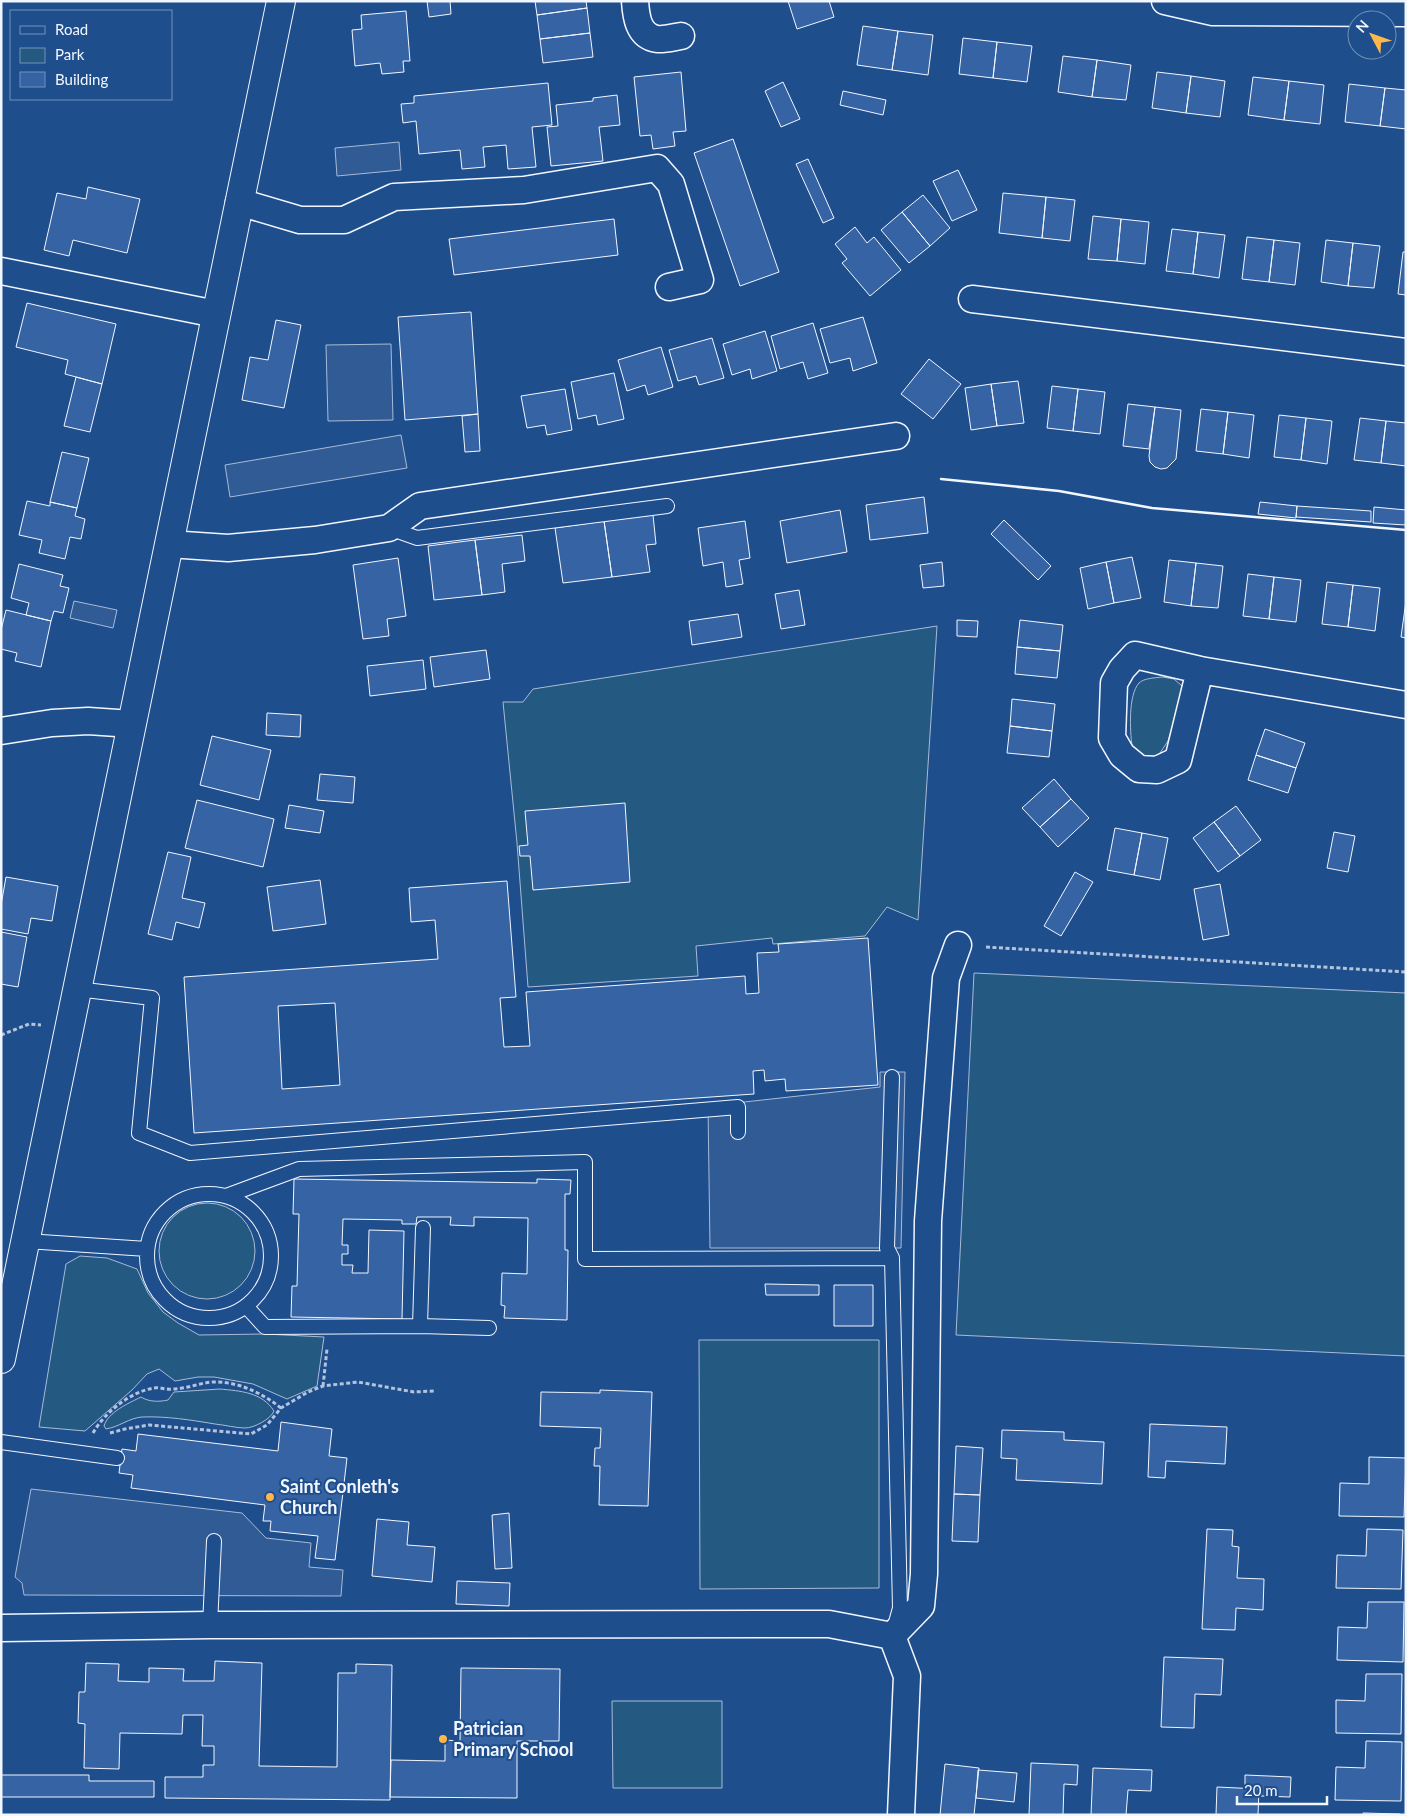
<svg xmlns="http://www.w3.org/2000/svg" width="1407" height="1816" font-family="Lato,sans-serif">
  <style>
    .green { fill: #245a82; stroke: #a8bbd7 }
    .parking { fill: #305b95; stroke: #a8bbd7 }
    .building { fill: #3563a3; stroke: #f2f6ff; fill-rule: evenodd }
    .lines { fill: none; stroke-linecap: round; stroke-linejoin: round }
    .lane-casing { stroke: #f2f6ff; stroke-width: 16 }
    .street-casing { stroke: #f2f6ff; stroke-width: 29 }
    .secondary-casing { stroke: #f2f6ff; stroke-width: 30 }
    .path { stroke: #b3c4dc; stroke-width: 3; stroke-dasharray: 4 2.5; stroke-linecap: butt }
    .lane { stroke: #1f4e8c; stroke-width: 14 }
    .street { stroke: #1f4e8c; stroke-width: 26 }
    .secondary { stroke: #1f4e8c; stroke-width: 28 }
    .wall { stroke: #f2f6ff; stroke-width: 2.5 }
    .poi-dot { fill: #ffb74d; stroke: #1f4e8c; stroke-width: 2 }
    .labels { text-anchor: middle; stroke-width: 4; stroke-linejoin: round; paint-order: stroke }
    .poi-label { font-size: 18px; font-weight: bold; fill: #f2f6ff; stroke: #1f4e8c; text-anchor: start }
  </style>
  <rect width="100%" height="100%" fill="#1f4e8c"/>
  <!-- green -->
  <path class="green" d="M 937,626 L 918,920 L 887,907 L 865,936 L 773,944 L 772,938 L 696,946 L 698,976 L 528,987 L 517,843 L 503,702 L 523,702 L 533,689 Z
    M 1162,677 L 1174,679 L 1182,686 L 1183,694 L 1168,741 L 1158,756 L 1146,758 L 1132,746 C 1130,731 1128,695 1139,683 C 1144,678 1155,678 1162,677 Z
    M 974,973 L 1406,993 L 1406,1356 L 956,1335 Z
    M159 1251a48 48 0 1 1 96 0a48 48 0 1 1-96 0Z
    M 80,1256 L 107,1258 L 137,1269 L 148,1293 L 163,1312 L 178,1323 L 199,1335 L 265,1334 L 324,1337 L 317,1386 L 287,1399 L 253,1384 L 214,1377 L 198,1377 L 175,1381 L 159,1369 L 147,1374 L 132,1390 L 85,1431 L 39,1427 L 66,1264 Z
    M 699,1340 L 879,1340 L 879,1588 L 700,1589 Z
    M 220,1389 C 240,1391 262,1392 274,1411 C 271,1419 254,1428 245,1428 C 236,1428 225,1425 215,1424 C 191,1420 166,1416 142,1417 C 129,1418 119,1427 106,1429 L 104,1426 C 108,1412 129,1403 141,1397 C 149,1402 159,1402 168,1400 L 174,1392 Z
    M 612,1701 L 722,1701 L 722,1788 L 613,1788 Z"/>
  <!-- parking -->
  <path class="parking" d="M 399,142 L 401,170 L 337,176 L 335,148 Z
    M 391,344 L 393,420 L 328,421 L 326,345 Z
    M 401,435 L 407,468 L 230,497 L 225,465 Z
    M 74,601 L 117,610 L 113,628 L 70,618 Z
    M 880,1072 L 905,1072 L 901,1248 L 710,1248 L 708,1106 L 880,1087 Z
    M 31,1489 L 242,1513 L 266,1538 L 311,1543 L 309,1567 L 343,1570 L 341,1596 L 24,1595 L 22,1583 L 15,1577 Z"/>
  <!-- building -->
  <path class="building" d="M 427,1 L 450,1 L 451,14 L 429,17 Z
    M 535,1 L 586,1 L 587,8 L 537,15 Z
    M 788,1 L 829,1 L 834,17 L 797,29 Z
    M 587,8 L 590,33 L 540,39 L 537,15 Z
    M 406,11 L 410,61 L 403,61 L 404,72 L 382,74 L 380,63 L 355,66 L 352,30 L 362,29 L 361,15 Z
    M 863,26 L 898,31 L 892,70 L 857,65 Z
    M 898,31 L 933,35 L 928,75 L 892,70 Z
    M 590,33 L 593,57 L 543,63 L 540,39 Z
    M 963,38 L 997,42 L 993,78 L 959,74 Z
    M 997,42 L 1032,46 L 1027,82 L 993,78 Z
    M 1063,56 L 1097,60 L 1092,97 L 1058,92 Z
    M 1097,60 L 1131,65 L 1126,100 L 1092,97 Z
    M 681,72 L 686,131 L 673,132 L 675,146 L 653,149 L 651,135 L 640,136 L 634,77 Z
    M 1157,72 L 1191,76 L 1186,113 L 1152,108 Z
    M 1191,76 L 1225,81 L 1220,117 L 1186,113 Z
    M 1253,77 L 1289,81 L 1284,120 L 1248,115 Z
    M 1289,81 L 1324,85 L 1320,124 L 1284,120 Z
    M 783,82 L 800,119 L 781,127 L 765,91 Z
    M 548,83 L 552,125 L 532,127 L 536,167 L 508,169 L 506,145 L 483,147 L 485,167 L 462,169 L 460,150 L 419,154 L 416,121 L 403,123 L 401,104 L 414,103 L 414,96 Z
    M 1349,84 L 1385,88 L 1380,126 L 1345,122 Z
    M 1385,88 L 1406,90 L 1406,129 L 1380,126 Z
    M 843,91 L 886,100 L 883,115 L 840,105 Z
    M 617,95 L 620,125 L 599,127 L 603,161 L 551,166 L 547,127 L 558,126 L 556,105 L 593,101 L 593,98 Z
    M 733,139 L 779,272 L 740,286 L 694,153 Z
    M 808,159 L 834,218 L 823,223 L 796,164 Z
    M 958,170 L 977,210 L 952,221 L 933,181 Z
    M 88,187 L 140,199 L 127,253 L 73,240 L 69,256 L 44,250 L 57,193 L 86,199 Z
    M 1003,193 L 1046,197 L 1042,238 L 999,233 Z
    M 923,195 L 950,228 L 930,246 L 902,212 Z
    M 1046,197 L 1075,200 L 1070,241 L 1042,238 Z
    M 902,212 L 930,246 L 909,263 L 881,230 Z
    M 1093,216 L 1121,219 L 1117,261 L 1088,259 Z
    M 614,219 L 618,255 L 454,275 L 449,239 Z
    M 1121,219 L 1149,222 L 1145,264 L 1117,261 Z
    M 855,227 L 867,243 L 874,237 L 901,270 L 870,296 L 842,263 L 847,259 L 835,244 Z
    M 1172,229 L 1198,232 L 1193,274 L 1166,271 Z
    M 1198,232 L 1225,235 L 1219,278 L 1193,274 Z
    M 1247,237 L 1274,240 L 1269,282 L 1242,279 Z
    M 1274,240 L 1300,243 L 1295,285 L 1269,282 Z
    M 1326,240 L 1353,243 L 1348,286 L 1321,282 Z
    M 1353,243 L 1380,246 L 1374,288 L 1348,286 Z
    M 1403,252 L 1406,252 L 1406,295 L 1398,294 Z
    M 27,303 L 116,324 L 102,384 L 65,374 L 68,360 L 16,347 Z
    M 471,312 L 478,414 L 405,420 L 398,317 Z
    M 863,317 L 877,363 L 853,371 L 850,358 L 830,363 L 820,329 Z
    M 276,320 L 301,325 L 284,408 L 242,400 L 250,357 L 268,360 Z
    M 813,323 L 828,373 L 808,379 L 803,362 L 780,369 L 771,336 Z
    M 765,331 L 777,371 L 752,379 L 750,369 L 732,375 L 723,344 Z
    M 712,338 L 724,378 L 699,385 L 696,376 L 678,381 L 669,350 Z
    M 661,347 L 673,387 L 648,395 L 645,385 L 627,391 L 618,360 Z
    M 929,359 L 961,384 L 933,419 L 901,394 Z
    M 614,373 L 624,419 L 598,425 L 596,415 L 578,419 L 571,382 Z
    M 76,377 L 102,384 L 90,432 L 64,426 Z
    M 1018,381 L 1024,423 L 997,426 L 991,384 Z
    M 991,384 L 997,426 L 971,430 L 965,388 Z
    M 1052,386 L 1078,389 L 1073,431 L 1047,428 Z
    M 565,389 L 572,430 L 547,435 L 545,425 L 527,428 L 521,396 Z
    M 1078,389 L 1105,392 L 1100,434 L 1073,431 Z
    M 1128,404 L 1155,407 L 1149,449 L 1123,446 Z
    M 1155,407 L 1181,410 L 1176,459 L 1167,468 L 1161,469 L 1155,467 L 1150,462 L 1149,456 Z
    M 1201,409 L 1228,412 L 1223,454 L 1196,451 Z
    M 1228,412 L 1254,415 L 1249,458 L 1223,454 Z
    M 478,414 L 480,451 L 465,452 L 462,416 Z
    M 1279,415 L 1306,418 L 1301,460 L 1274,457 Z
    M 1306,418 L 1332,421 L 1327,464 L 1301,460 Z
    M 1360,418 L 1386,421 L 1381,463 L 1354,460 Z
    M 1386,421 L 1406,423 L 1406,466 L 1381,463 Z
    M 62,452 L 89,458 L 77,508 L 50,502 Z
    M 924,497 L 928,533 L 870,540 L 866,505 Z
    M 27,501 L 50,506 L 50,502 L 77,508 L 75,516 L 85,519 L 81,539 L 70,537 L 65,559 L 39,553 L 42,540 L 19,535 Z
    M 1260,502 L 1297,506 L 1296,518 L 1258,514 Z
    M 1297,506 L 1371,511 L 1371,522 L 1296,517 Z
    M 1374,507 L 1406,510 L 1406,525 L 1373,523 Z
    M 840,510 L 847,552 L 787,563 L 780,521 Z
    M 653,515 L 656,544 L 646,545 L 650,572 L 612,577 L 604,521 Z
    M 1004,520 L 1051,566 L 1038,580 L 991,534 Z
    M 604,521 L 612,577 L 563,583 L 555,528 Z
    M 745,521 L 750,558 L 739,560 L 743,584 L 726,587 L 723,562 L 703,566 L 698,528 Z
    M 522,535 L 525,561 L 502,564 L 505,592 L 482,595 L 475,540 Z
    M 475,540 L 482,595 L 434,600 L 428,546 Z
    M 1132,557 L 1141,598 L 1114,603 L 1106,562 Z
    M 398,558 L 406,616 L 387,619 L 389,636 L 363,639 L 353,565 Z
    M 1169,560 L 1196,563 L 1191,606 L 1164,602 Z
    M 942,562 L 944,586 L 923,588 L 920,565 Z
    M 1106,562 L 1114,603 L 1088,609 L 1080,568 Z
    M 1196,563 L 1223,566 L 1218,608 L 1191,606 Z
    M 19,564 L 63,575 L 60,586 L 69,588 L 63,613 L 54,611 L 51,621 L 26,615 L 29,603 L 11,598 Z
    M 1248,574 L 1274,577 L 1269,619 L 1243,616 Z
    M 1274,577 L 1301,580 L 1296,622 L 1269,619 Z
    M 1327,582 L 1353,585 L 1348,627 L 1322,624 Z
    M 1353,585 L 1380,588 L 1375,631 L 1348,627 Z
    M 799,590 L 805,625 L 781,629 L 775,594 Z
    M 1406,601 L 1406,638 L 1401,637 Z
    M 6,610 L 51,621 L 41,667 L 15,661 L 17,653 L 1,649 L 1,630 Z
    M 738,614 L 742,637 L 692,645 L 689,621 Z
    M 957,620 L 978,621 L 977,637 L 957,636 Z
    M 1020,620 L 1063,625 L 1060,651 L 1017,647 Z
    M 1017,647 L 1060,651 L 1057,678 L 1015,674 Z
    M 486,650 L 490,679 L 434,687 L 430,657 Z
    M 423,660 L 426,689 L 370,696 L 367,666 Z
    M 1012,699 L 1055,704 L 1052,731 L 1010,726 Z
    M 267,713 L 301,715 L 300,737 L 266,735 Z
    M 1010,726 L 1052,731 L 1049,757 L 1007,753 Z
    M 1265,729 L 1305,743 L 1296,768 L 1256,755 Z
    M 212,736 L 271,750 L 259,800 L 200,785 Z
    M 1256,755 L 1296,768 L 1288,793 L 1248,780 Z
    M 320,774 L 355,777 L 353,803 L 317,800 Z
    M 1054,779 L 1071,799 L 1040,827 L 1022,808 Z
    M 1071,799 L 1089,818 L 1058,847 L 1040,827 Z
    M 197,800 L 274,819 L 263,867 L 185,848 Z
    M 625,803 L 630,882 L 533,890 L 530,856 L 520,856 L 519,846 L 528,845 L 525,811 Z
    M 289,805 L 324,811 L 320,833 L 285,828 Z
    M 1236,806 L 1261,840 L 1240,856 L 1214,822 Z
    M 1214,822 L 1240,856 L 1218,872 L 1193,838 Z
    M 1115,828 L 1142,833 L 1134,875 L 1107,870 Z
    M 1334,832 L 1355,836 L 1348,872 L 1327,868 Z
    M 1142,833 L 1168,838 L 1160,880 L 1134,875 Z
    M 168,852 L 191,857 L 182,898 L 205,903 L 199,928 L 176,922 L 172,940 L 148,934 Z
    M 1075,872 L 1093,882 L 1061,936 L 1044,926 Z
    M 6,877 L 58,886 L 52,921 L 31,918 L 28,934 L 1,929 L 1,905 Z
    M 320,880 L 326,924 L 273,931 L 267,887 Z
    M 507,881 L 516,997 L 500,998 L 504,1047 L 530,1046 L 526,992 L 745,976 L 746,994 L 759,993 L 757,953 L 779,952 L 778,944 L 868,938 L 878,1085 L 786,1091 L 785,1079 L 765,1081 L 764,1070 L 753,1071 L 754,1094 L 194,1133 L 184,977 L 438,959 L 435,920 L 411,922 L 409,888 ZM 335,1003 L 340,1085 L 282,1089 L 278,1006 Z
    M 1220,884 L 1229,935 L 1203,940 L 1194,889 Z
    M 1,932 L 27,937 L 18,987 L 1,984 Z
    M 294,1179 L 537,1183 L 537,1179 L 571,1180 L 570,1194 L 565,1194 L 565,1250 L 568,1250 L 567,1320 L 504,1318 L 505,1306 L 501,1305 L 502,1273 L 527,1274 L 528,1218 L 474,1217 L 474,1226 L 450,1225 L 451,1217 L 417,1217 L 416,1224 L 402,1224 L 402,1220 L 343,1219 L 342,1245 L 348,1245 L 348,1254 L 342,1254 L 342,1265 L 353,1265 L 352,1273 L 368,1273 L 369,1230 L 404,1231 L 402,1319 L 291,1317 L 292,1286 L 297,1286 L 299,1214 L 293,1214 Z
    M 765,1284 L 819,1285 L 819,1295 L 766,1295 Z
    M 834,1285 L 873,1285 L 873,1326 L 834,1326 Z
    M 600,1390 L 652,1392 L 648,1506 L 599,1505 L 600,1466 L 594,1466 L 595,1448 L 600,1448 L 601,1428 L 540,1426 L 541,1392 L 600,1393 Z
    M 281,1422 L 332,1429 L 329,1456 L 347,1458 L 335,1560 L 315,1558 L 318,1536 L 270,1531 L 271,1521 L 263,1521 L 265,1505 L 131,1488 L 133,1475 L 119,1473 L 122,1449 L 136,1451 L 138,1434 L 278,1451 Z
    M 1150,1424 L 1227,1427 L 1225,1464 L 1166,1461 L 1165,1478 L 1148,1477 Z
    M 1002,1430 L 1064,1432 L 1064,1440 L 1104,1442 L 1102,1484 L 1016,1480 L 1017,1459 L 1001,1458 Z
    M 956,1446 L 983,1448 L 980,1495 L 954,1494 Z
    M 1369,1457 L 1406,1458 L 1404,1517 L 1339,1516 L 1340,1483 L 1369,1484 Z
    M 954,1494 L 980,1495 L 978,1542 L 952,1541 Z
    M 509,1513 L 512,1568 L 495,1569 L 492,1515 Z
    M 377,1519 L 409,1522 L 407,1545 L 435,1547 L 432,1582 L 372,1576 Z
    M 1207,1529 L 1233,1530 L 1232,1546 L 1239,1547 L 1237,1578 L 1264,1579 L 1263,1610 L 1236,1608 L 1235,1630 L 1202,1629 Z
    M 1367,1529 L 1403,1530 L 1401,1589 L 1336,1588 L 1337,1555 L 1366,1556 Z
    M 457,1581 L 510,1583 L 509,1606 L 456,1604 Z
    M 1368,1602 L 1404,1602 L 1403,1662 L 1337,1660 L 1338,1627 L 1367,1628 Z
    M 1164,1657 L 1223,1659 L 1221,1695 L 1195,1694 L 1194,1728 L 1161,1727 Z
    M 215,1661 L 262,1663 L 259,1766 L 337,1767 L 338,1673 L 356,1673 L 356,1664 L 392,1665 L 390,1800 L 165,1798 L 165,1777 L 203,1777 L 203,1765 L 214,1765 L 214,1746 L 202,1746 L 203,1715 L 183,1715 L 182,1734 L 120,1733 L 119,1769 L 84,1768 L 85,1724 L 78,1723 L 79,1692 L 85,1692 L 86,1663 L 119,1664 L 118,1681 L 149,1682 L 149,1668 L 184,1669 L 183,1681 L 214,1681 Z
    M 461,1668 L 560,1669 L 559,1741 L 517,1741 L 517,1798 L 390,1797 L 391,1760 L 445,1761 L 445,1740 L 460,1741 Z
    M 1366,1674 L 1402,1674 L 1401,1734 L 1336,1733 L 1336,1700 L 1365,1701 Z
    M 1366,1741 L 1402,1742 L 1401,1801 L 1335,1800 L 1336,1767 L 1365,1768 Z
    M 1031,1763 L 1078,1765 L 1077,1785 L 1064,1784 L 1063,1815 L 1029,1815 Z
    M 945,1764 L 979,1768 L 974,1815 L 940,1815 Z
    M 1093,1768 L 1152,1770 L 1151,1791 L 1128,1790 L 1126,1815 L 1091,1815 Z
    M 978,1770 L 1017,1773 L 1014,1802 L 976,1798 Z
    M 1,1775 L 89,1775 L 89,1781 L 154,1781 L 154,1797 L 1,1797 Z
    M 1245,1775 L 1291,1777 L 1290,1797 L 1261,1796 L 1261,1787 L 1245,1786 Z
    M 1217,1787 L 1259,1789 L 1258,1815 L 1216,1815 Z
    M 1363,1813 L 1400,1814 L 1400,1815 L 1363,1815 Z"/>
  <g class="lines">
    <!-- lane casing -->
    <g class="lane-casing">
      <path id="lane" d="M 389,528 L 417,538 L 667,506
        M 77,989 L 152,998 L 139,1133 L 190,1153 L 738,1107 L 738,1132
        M 892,1077 L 887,1248 L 892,1258
        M147 1256a62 62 0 1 1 124 0a62 62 0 1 1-124 0Z
        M 226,1196 L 299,1169 L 585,1162 L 585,1259 L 892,1258 L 900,1608 L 895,1626
        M 26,1241 L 147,1249
        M 246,1306 L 265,1327 L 420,1326 L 489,1328
        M 420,1326 L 423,1228
        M 1,1442 L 117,1458
        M 210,1625 L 214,1541"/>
    </g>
    <!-- street casing -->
    <g class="street-casing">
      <path id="street" d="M 635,1 C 636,16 638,36 657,39 C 664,40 674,37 681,36
        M 1165,1 L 1213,12 L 1406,13
        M 239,202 L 300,220 L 344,220 L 394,197 L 524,190 L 657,168 L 671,184 L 700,280 L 669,287
        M 1,271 L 216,314
        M 972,299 L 1406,352
        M 169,544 L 228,548 L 315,540 L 389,528 L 420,506 L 896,436
        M 1200,670 L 1178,760 L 1157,770 L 1139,769 L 1122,755 L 1112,738 L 1114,683 L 1122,669 L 1135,655 L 1200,670 L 1406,705
        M 1,731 L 52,723 L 88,721 L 132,724
        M 1,1628 L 210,1625 L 829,1624 L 892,1636 L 907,1676 L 901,1815
        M 892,1636 L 921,1606 L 924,1574 L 928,1221 L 946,978 L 958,945"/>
    </g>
    <!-- secondary casing -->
    <g class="secondary-casing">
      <path id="secondary" d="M 1,1359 L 281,1"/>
    </g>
    <!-- path -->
    <path class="path" d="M 986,947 L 1406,972
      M 1,1035 L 29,1024 L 41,1025
      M 323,1386 L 327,1349
      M 93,1433 C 105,1412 130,1392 154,1388 C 160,1387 166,1390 173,1389 C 188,1389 203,1381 218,1382 C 242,1383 263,1394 281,1408
      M 110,1433 L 125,1429 L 149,1425 L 251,1434 L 267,1425 L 281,1408 L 308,1392 L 323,1386 L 358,1382 L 414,1392 L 435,1391"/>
    <!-- lane -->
    <use href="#lane" class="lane"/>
    <!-- street -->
    <use href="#street" class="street"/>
    <!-- secondary -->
    <use href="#secondary" class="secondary"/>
    <!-- wall -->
    <path class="wall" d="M 941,479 L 1059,491 L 1152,508 L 1406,530"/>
  </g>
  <!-- markers -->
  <g class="poi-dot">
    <circle cx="270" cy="1497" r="5"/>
    <circle cx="443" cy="1739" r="5"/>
  </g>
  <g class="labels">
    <!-- poi labels -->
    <g class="poi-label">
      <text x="280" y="1493">Saint Conleth's<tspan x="280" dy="21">Church</tspan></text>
      <text x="453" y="1735">Patrician<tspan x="453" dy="21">Primary School</tspan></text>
    </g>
  </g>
  <!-- border -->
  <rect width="1407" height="1816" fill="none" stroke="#f2f6ff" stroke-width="5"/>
  <!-- legend -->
  <rect x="10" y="10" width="162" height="90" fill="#1f4e8c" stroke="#7391ba"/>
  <rect x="20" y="26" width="25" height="8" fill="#1f4e8c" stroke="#7391ba"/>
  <text x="55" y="35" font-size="15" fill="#f2f6ff">Road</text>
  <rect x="20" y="48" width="25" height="15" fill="#245a82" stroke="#7391ba"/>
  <text x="55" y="60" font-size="15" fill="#f2f6ff">Park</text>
  <rect x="20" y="72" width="25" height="15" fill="#3563a3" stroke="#7391ba"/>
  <text x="55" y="85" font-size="15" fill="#f2f6ff">Building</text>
  <!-- north arrow -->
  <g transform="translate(1372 35) rotate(311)"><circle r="24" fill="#1f4e8c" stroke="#7391ba"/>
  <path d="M0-4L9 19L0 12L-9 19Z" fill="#ffb74d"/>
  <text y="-8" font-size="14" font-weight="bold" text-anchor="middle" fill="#f2f6ff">N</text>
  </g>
  <!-- scale -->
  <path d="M1237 1796v8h90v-8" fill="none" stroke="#f2f6ff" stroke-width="2.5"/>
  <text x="1244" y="1796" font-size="15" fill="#f2f6ff" stroke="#1f4e8c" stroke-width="4" paint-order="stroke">20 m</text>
</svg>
